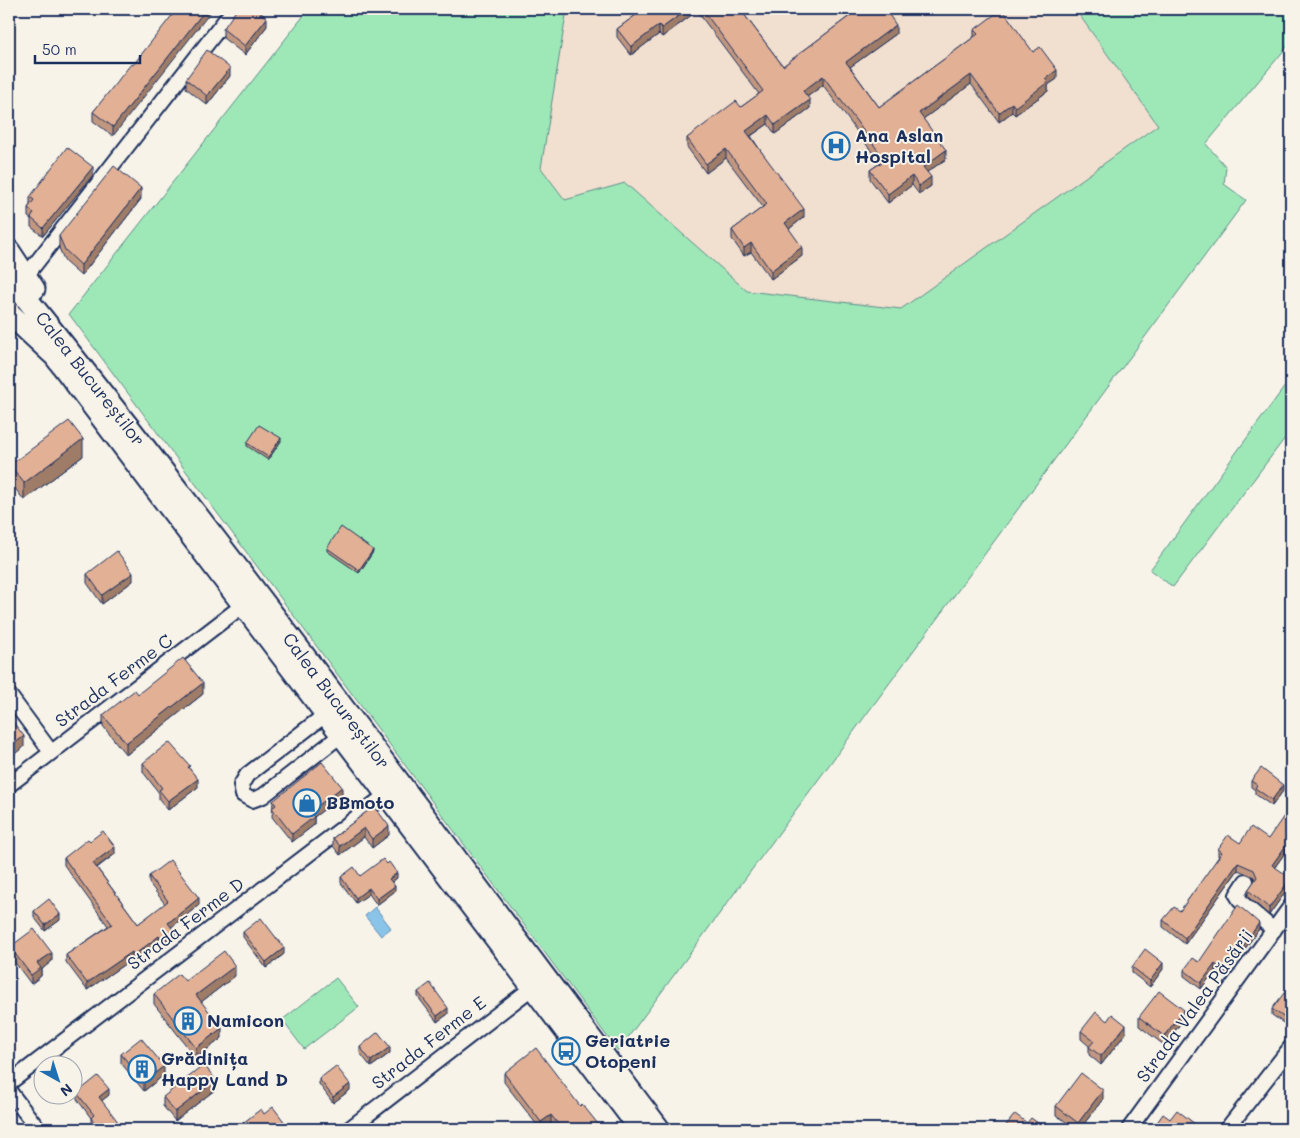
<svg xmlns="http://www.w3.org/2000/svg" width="1300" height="1138" font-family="Mali,sans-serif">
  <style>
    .built { fill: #f1dfcf }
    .green { fill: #9ee8b7; stroke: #5c8c8a }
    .water { fill: #8ac4e9; stroke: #5e88b1 }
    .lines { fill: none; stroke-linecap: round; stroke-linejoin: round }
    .minor-casing { stroke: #1b2f5e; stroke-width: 18 }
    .highway-casing { stroke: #1b2f5e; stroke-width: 25 }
    .minor { stroke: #f7f3e8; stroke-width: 14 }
    .highway { stroke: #f7f3e8; stroke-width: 21 }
    .wall { fill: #c29780; stroke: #1b2f5e }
    .shaded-wall { fill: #9e7b68; stroke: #1b2f5e }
    .building { fill: #e2b095; stroke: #1b2f5e }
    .labels { text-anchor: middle; stroke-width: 4; stroke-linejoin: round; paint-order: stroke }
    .poi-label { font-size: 18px; font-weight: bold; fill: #1b2f5e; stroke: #f7f3e8; text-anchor: start }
    .street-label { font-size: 18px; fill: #1b2f5e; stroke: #f7f3e8 }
  </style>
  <rect width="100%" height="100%" fill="#f7f3e8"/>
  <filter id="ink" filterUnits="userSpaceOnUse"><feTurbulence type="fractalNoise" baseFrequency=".02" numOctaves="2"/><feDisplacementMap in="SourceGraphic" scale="10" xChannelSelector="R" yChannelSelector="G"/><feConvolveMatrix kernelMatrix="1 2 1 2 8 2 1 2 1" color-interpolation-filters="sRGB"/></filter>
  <g filter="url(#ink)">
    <!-- built -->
    <path class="built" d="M 567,9 L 1075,9 L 1158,125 L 901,309 L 747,291 L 625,183 L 565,200 L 541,168 Z"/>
    <!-- green -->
    <path class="green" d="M 309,9 L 567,9 L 541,168 L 565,200 L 625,183 L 747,291 L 901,309 L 1158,125 L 1075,9 L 1291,9 L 1291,42 L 1206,144 L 1226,167 L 1224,184 L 1246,200 L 618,1051 L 69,314 Z
      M 1291,378 L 1291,430 L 1173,587 L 1150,570 Z
      M 336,978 L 359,1007 L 304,1049 L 282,1020 Z"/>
    <!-- water -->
    <path class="water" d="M 375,907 L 391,928 L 381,936 L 365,916 Z"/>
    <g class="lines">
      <!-- minor casing -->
      <g class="minor-casing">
        <path id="minor" d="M 26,276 L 234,9
          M 9,695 L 51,752
          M 325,715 L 247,775 L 241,785 L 243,795 L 252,800 L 263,796 L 341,735
          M 9,785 L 242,606
          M 1246,881 L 1237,895 L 1242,903 L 1274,930
          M 9,1083 L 386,795
          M 9,1091 L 38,1129
          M 349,1129 L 533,987
          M 1129,1129 L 1291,906
          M 1227,1129 L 1291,1047"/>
      </g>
      <!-- highway casing -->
      <g class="highway-casing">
        <path id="highway" d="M 9,251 L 34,289
          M 9,277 C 234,554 443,844 659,1129
          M 9,313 L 53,354
          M 55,356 L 640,1129"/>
      </g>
      <!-- minor -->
      <use href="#minor" class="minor"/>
      <!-- highway -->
      <use href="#highway" class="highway"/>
    </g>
    <!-- wall -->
    <path class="wall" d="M 644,9 L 740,9 L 783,66 L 855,12 L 852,9 L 885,9 L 896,34 L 850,67 L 879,107 L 974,37 L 974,30 L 1033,52 L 1057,79 L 1048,85 L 1048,91 L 1015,115 L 1012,112 L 999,122 L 971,84 L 923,119 L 946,159 L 927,172 L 931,186 L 919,194 L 912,185 L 888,203 L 870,179 L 870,170 L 880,163 L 823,85 L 807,97 L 810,108 L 775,134 L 768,124 L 751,136 L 804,217 L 789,229 L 802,256 L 771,279 L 751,252 L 744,256 L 732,239 L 732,230 L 763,207 L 726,158 L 706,173 L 687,147 L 687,138 L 741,107 L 759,94 L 697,11 L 662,37 L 659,34 L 631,55 L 617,37 L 617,29 Z
      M 267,26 L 245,55 L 223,38 L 223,29 Z
      M 133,65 L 113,136 L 93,121 L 93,112 Z
      M 230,76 L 207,105 L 186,88 L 186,79 Z
      M 93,175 L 43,236 L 31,227 L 31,219 L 28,217 L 28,208 L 30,205 L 30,197 Z
      M 141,199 L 81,276 L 65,262 L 59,248 L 59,236 Z
      M 281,441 L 268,460 L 247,446 L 247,443 Z
      M 83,456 L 24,500 L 10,482 L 10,465 Z
      M 327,548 L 373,552 L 359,573 L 327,551 Z
      M 87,574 L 133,581 L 102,604 L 87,583 Z
      M 138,694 L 203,694 L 126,755 L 103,726 L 103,715 Z
      M 143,763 L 190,769 L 198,787 L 168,810 L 159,799 L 159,793 L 143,772 Z
      M 1251,781 L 1283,791 L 1272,806 L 1255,794 L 1255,790 L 1251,787 Z
      M 342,796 L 314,817 L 314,825 L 292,842 L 272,817 L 273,801 Z
      M 374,806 L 389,835 L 372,848 L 364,837 L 340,855 L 333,846 L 333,838 Z
      M 1291,821 L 1291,854 L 1287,850 L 1275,867 L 1291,884 L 1269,915 L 1248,897 L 1248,890 L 1255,880 L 1254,877 L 1238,870 L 1185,944 L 1163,927 L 1163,920 L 1180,911 L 1219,857 L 1218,856 L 1218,849 L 1240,843 L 1268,839 Z
      M 90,841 L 115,854 L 97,868 L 138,924 L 165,904 L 149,883 L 149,876 L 199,905 L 171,927 L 175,939 L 163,948 L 159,943 L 134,962 L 132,959 L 87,990 L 66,962 L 66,955 L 108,926 L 64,865 L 64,858 Z
      M 360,876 L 397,878 L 392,882 L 395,891 L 377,905 L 369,894 L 356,903 L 341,883 L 341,877 Z
      M 34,911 L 60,920 L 45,931 L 34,917 Z
      M 1259,929 L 1225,977 L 1215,970 L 1201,989 L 1184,976 L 1184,970 Z
      M 243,932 L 284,954 L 266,968 L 243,937 Z
      M 10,947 L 52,961 L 41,970 L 41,976 L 31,984 L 10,956 Z
      M 1132,967 L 1163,969 L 1150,987 L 1132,973 Z
      M 235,976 L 201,1002 L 222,1038 L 196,1058 L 154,1004 L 154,994 L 185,981 Z
      M 1291,987 L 1291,1023 L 1289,1027 L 1272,1015 L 1272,1009 L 1286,994 Z
      M 418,992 L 448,1014 L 437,1022 L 418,997 Z
      M 1139,1017 L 1184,1019 L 1164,1045 L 1139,1026 Z
      M 1107,1021 L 1126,1033 L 1101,1065 L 1089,1055 L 1089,1046 L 1081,1039 L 1081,1031 Z
      M 360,1047 L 390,1053 L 371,1067 L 360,1053 Z
      M 121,1054 L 164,1075 L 144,1091 L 121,1063 Z
      M 504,1073 L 580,1106 L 602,1129 L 555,1129 L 551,1124 L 543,1129 L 540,1129 L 504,1082 Z
      M 319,1079 L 350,1090 L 333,1103 L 319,1084 Z
      M 216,1089 L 175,1121 L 163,1106 L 163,1097 Z
      M 77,1093 L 109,1095 L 101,1101 L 122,1129 L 96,1129 L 91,1123 L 91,1118 L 77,1099 Z
      M 1103,1099 L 1080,1129 L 1076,1129 L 1056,1115 L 1056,1106 Z
      M 1170,1119 L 1195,1129 L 1156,1129 L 1156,1124 Z"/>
    <!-- shaded-wall -->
    <path class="shaded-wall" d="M 206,9 L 213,9 L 113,136 L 113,127 Z
      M 688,9 L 697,9 L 697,11 L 662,37 L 662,28 Z
      M 267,18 L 267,26 L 245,55 L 245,46 Z
      M 659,25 L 659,34 L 631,55 L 631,47 Z
      M 896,25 L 896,34 L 846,70 L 846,62 Z
      M 230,68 L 230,76 L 207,105 L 207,96 Z
      M 1057,70 L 1057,79 L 1048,85 L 1048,91 L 1015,115 L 1015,107 L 1045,79 Z
      M 971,75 L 971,84 L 919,122 L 919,113 Z
      M 823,76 L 823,85 L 803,100 L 803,91 Z
      M 810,100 L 810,108 L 775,134 L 775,125 Z
      M 1012,103 L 1012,112 L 999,122 L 999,113 Z
      M 768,115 L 768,124 L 746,139 L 746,131 Z
      M 726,149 L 726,158 L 706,173 L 706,164 Z
      M 946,150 L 946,159 L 923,175 L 923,167 Z
      M 93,167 L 93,175 L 43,236 L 43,228 Z
      M 912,176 L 912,185 L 888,203 L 888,194 Z
      M 931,177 L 931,186 L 919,194 L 919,186 Z
      M 141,188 L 141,199 L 81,276 L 81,265 Z
      M 804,209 L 804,217 L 785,232 L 785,223 Z
      M 751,243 L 751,252 L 744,256 L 744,248 Z
      M 802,247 L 802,256 L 771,279 L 771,271 Z
      M 281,438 L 281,441 L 268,460 L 268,457 Z
      M 83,439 L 83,456 L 24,500 L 24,483 Z
      M 373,550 L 373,552 L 359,573 L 359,570 Z
      M 133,573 L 133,581 L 102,604 L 102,595 Z
      M 203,683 L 203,694 L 126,755 L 126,743 Z
      M 24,736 L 24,747 L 9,758 L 9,748 Z
      M 198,779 L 198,787 L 168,810 L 168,801 Z
      M 1283,785 L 1283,791 L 1272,806 L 1272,800 Z
      M 342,787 L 342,796 L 314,817 L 314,825 L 292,842 L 292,834 L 310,812 Z
      M 389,826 L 389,835 L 372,848 L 372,839 Z
      M 364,828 L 364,837 L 340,855 L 340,846 Z
      M 1287,844 L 1287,850 L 1272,871 L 1272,865 Z
      M 115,847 L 115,854 L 93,870 L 93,863 Z
      M 1238,863 L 1238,870 L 1185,944 L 1185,938 Z
      M 397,873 L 397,878 L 389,884 L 389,879 Z
      M 1291,878 L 1291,884 L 1269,915 L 1269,908 Z
      M 395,886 L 395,891 L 377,905 L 377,899 Z
      M 369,888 L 369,894 L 356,903 L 356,898 Z
      M 199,898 L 199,905 L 168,930 L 168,923 Z
      M 60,914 L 60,920 L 45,931 L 45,925 Z
      M 1259,923 L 1259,929 L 1225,977 L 1225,972 Z
      M 175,932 L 175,939 L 163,948 L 163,941 Z
      M 159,936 L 159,943 L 134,962 L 134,955 Z
      M 284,948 L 284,954 L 266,968 L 266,962 Z
      M 132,952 L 132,959 L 87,990 L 87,983 Z
      M 52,953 L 52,961 L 41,970 L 41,976 L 31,984 L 31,975 L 37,963 Z
      M 1163,963 L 1163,969 L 1150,987 L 1150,981 Z
      M 1215,964 L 1215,970 L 1201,989 L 1201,983 Z
      M 235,966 L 235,976 L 196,1006 L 196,995 Z
      M 448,1008 L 448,1014 L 437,1022 L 437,1016 Z
      M 1184,1010 L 1184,1019 L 1164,1045 L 1164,1036 Z
      M 1291,1018 L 1291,1023 L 1289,1027 L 1289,1021 Z
      M 1126,1025 L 1126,1033 L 1101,1065 L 1101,1056 Z
      M 222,1028 L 222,1038 L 196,1058 L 196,1048 Z
      M 390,1047 L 390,1053 L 371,1067 L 371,1061 Z
      M 164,1066 L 164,1075 L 144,1091 L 144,1082 Z
      M 216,1080 L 216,1089 L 175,1121 L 175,1112 Z
      M 350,1084 L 350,1090 L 333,1103 L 333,1097 Z
      M 109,1089 L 109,1095 L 99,1103 L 99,1097 Z
      M 1103,1090 L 1103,1099 L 1080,1129 L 1078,1129 L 1078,1123 Z
      M 551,1115 L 551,1124 L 543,1129 L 541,1129 L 541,1122 Z
      M 1195,1124 L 1195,1129 L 1190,1129 Z"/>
    <!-- building -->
    <path class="building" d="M 177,9 L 206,9 L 113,127 L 93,112 L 131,64 L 133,65 Z
      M 237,9 L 256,9 L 267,18 L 245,46 L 223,29 Z
      M 644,9 L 688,9 L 662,28 L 659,25 L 631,47 L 617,29 Z
      M 702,9 L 740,9 L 783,66 L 859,9 L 885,9 L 896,25 L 846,62 L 879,107 L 978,34 L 974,30 L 1002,9 L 1033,52 L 1040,47 L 1057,70 L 1045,79 L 1048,82 L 1015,107 L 1012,103 L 999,113 L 971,75 L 919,113 L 946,150 L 923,167 L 931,177 L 919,186 L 912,176 L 888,194 L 870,170 L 885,160 L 823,76 L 803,91 L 810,100 L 775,125 L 768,115 L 746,131 L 804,209 L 785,223 L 802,247 L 771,271 L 751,243 L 744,248 L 732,230 L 767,204 L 726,149 L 706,164 L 687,138 L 736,101 L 741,107 L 763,91 Z
      M 207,50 L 230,68 L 207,96 L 186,79 Z
      M 67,147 L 93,167 L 43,228 L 31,218 L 34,213 L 28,208 L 34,200 L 30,197 Z
      M 114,166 L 141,188 L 81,265 L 65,250 L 59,236 Z
      M 69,421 L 83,439 L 24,483 L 10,465 Z
      M 259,425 L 281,438 L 268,457 L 247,443 Z
      M 341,527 L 373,550 L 359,570 L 327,548 Z
      M 117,551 L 133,573 L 102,595 L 87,574 Z
      M 183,658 L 203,683 L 126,743 L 103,715 L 135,690 L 138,694 Z
      M 9,717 L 24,736 L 9,748 Z
      M 169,742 L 190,766 L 188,767 L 198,779 L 168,801 L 159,790 L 162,788 L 143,763 Z
      M 322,762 L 342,787 L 310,812 L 314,817 L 292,834 L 272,808 L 276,805 L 273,801 Z
      M 1261,768 L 1283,785 L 1272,800 L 1255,788 L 1257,785 L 1251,781 Z
      M 374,806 L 389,826 L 372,839 L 364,828 L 340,846 L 333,838 Z
      M 1284,816 L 1291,821 L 1291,847 L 1287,844 L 1272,865 L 1291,878 L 1269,908 L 1248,890 L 1257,877 L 1254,870 L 1238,863 L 1185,938 L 1163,920 L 1174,907 L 1180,911 L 1222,852 L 1218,849 L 1228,835 L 1240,843 L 1251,827 L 1268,839 Z
      M 103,831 L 115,847 L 93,863 L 138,924 L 168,901 L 149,876 L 170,860 L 199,898 L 168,923 L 175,932 L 163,941 L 159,936 L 134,955 L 132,952 L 87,983 L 66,955 L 112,924 L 64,858 L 88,839 L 90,841 Z
      M 383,859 L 387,864 L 389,862 L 397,873 L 389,879 L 395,886 L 377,899 L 369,888 L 356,898 L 341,877 L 354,867 L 360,876 Z
      M 49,899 L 60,914 L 45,925 L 34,911 Z
      M 1238,905 L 1259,923 L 1225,972 L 1215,964 L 1201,983 L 1184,970 L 1193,958 L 1199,962 Z
      M 261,918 L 284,948 L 266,962 L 243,932 Z
      M 34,929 L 52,953 L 37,963 L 41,968 L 31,975 L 10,947 Z
      M 1145,949 L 1163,963 L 1150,981 L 1132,967 Z
      M 224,951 L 235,966 L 196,995 L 222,1028 L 196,1048 L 154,994 L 179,974 L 185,981 Z
      M 430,983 L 448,1008 L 437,1016 L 418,992 Z
      M 1291,987 L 1291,1018 L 1289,1021 L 1272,1009 L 1284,993 L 1286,994 Z
      M 1159,991 L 1184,1010 L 1164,1036 L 1139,1017 Z
      M 1096,1012 L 1107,1021 L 1112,1014 L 1126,1025 L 1101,1056 L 1089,1047 L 1094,1041 L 1081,1031 Z
      M 378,1032 L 390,1047 L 371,1061 L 360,1047 Z
      M 141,1038 L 164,1066 L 144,1082 L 121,1054 Z
      M 536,1048 L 580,1106 L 582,1104 L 602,1129 L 562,1129 L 551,1115 L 541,1122 L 504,1073 Z
      M 204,1065 L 216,1080 L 175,1112 L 163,1097 Z
      M 336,1066 L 350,1084 L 333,1097 L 319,1079 Z
      M 1081,1073 L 1103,1090 L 1078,1123 L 1056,1106 Z
      M 98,1076 L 109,1089 L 99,1097 L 122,1127 L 120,1129 L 100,1129 L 91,1118 L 94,1115 L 77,1093 Z
      M 273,1107 L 289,1128 L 288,1129 L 242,1129 L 239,1126 L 261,1109 L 264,1114 Z
      M 1177,1110 L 1195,1124 L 1190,1129 L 1162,1129 L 1156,1124 L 1163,1114 L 1170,1119 Z
      M 1015,1114 L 1027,1123 L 1031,1118 L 1045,1128 L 1044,1129 L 1003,1129 Z"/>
  </g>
  <!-- icons -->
  <defs>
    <g id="hospital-ring" transform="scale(1.4375)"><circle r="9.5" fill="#f7f3e8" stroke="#1f6fb2" stroke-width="1.5"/><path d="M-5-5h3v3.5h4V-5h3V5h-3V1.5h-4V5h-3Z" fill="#1f6fb2"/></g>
    <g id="shop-ring" transform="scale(1.4375)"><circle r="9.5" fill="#f7f3e8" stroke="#1f6fb2" stroke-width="1.5"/><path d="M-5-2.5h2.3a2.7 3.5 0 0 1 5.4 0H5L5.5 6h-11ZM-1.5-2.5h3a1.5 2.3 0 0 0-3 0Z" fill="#1f6fb2"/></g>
    <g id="building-ring" transform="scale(1.4375)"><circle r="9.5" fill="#f7f3e8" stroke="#1f6fb2" stroke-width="1.5"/><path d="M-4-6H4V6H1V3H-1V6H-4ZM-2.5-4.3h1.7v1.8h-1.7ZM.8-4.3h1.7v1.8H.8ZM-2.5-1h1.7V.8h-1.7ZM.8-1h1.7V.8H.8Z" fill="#1f6fb2"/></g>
    <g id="bus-ring" transform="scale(1.4375)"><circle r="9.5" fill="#f7f3e8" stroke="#1f6fb2" stroke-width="1.5"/><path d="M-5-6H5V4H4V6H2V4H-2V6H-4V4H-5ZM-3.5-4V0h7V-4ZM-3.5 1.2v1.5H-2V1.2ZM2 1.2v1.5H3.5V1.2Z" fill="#1f6fb2"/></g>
  </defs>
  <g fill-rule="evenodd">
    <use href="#hospital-ring" x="836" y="146"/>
    <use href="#shop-ring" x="307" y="803"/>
    <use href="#building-ring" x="188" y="1021"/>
    <use href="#bus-ring" x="566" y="1051"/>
    <use href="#building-ring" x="142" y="1069"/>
  </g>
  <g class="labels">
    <!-- poi labels -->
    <g class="poi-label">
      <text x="855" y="142">Ana Aslan<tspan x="855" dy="21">Hospital</tspan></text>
      <text x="326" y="809">BBmoto</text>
      <text x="207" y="1027">Namicon</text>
      <text x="585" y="1047">Geriatrie<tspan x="585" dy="21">Otopeni</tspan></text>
      <text x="161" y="1065">Grădinița<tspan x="161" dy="21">Happy Land D</tspan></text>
    </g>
    <!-- street labels -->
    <g class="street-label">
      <text transform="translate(90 379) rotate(52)" y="6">Calea Bucureștilor</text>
      <text transform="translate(114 681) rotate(-37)" y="6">Strada Ferme C</text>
      <text transform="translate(336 701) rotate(53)" y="6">Calea Bucureștilor</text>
      <text transform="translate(186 924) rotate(-37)" y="6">Strada Ferme D</text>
      <text transform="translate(1195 1006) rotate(-54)" y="6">Strada Valea Păsării</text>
      <text transform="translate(429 1043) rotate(-38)" y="6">Strada Ferme E</text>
    </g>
  </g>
  <!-- margin -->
  <rect width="1300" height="1138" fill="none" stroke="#f7f3e8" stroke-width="30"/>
  <rect x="15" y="15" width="1270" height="1108" fill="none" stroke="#1b2f5e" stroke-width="2" filter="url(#ink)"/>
  <!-- north arrow -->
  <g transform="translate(58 1080) rotate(141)"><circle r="24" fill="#f7f3e8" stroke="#9fa5b1"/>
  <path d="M0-4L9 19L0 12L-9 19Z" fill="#1f6fb2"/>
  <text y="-8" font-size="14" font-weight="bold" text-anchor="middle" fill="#1b2f5e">N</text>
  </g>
  <!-- scale -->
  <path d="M35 55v8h105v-8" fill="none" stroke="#1b2f5e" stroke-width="2.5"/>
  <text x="42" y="55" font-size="15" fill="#1b2f5e" stroke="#f7f3e8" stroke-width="4" paint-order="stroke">50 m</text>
</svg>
